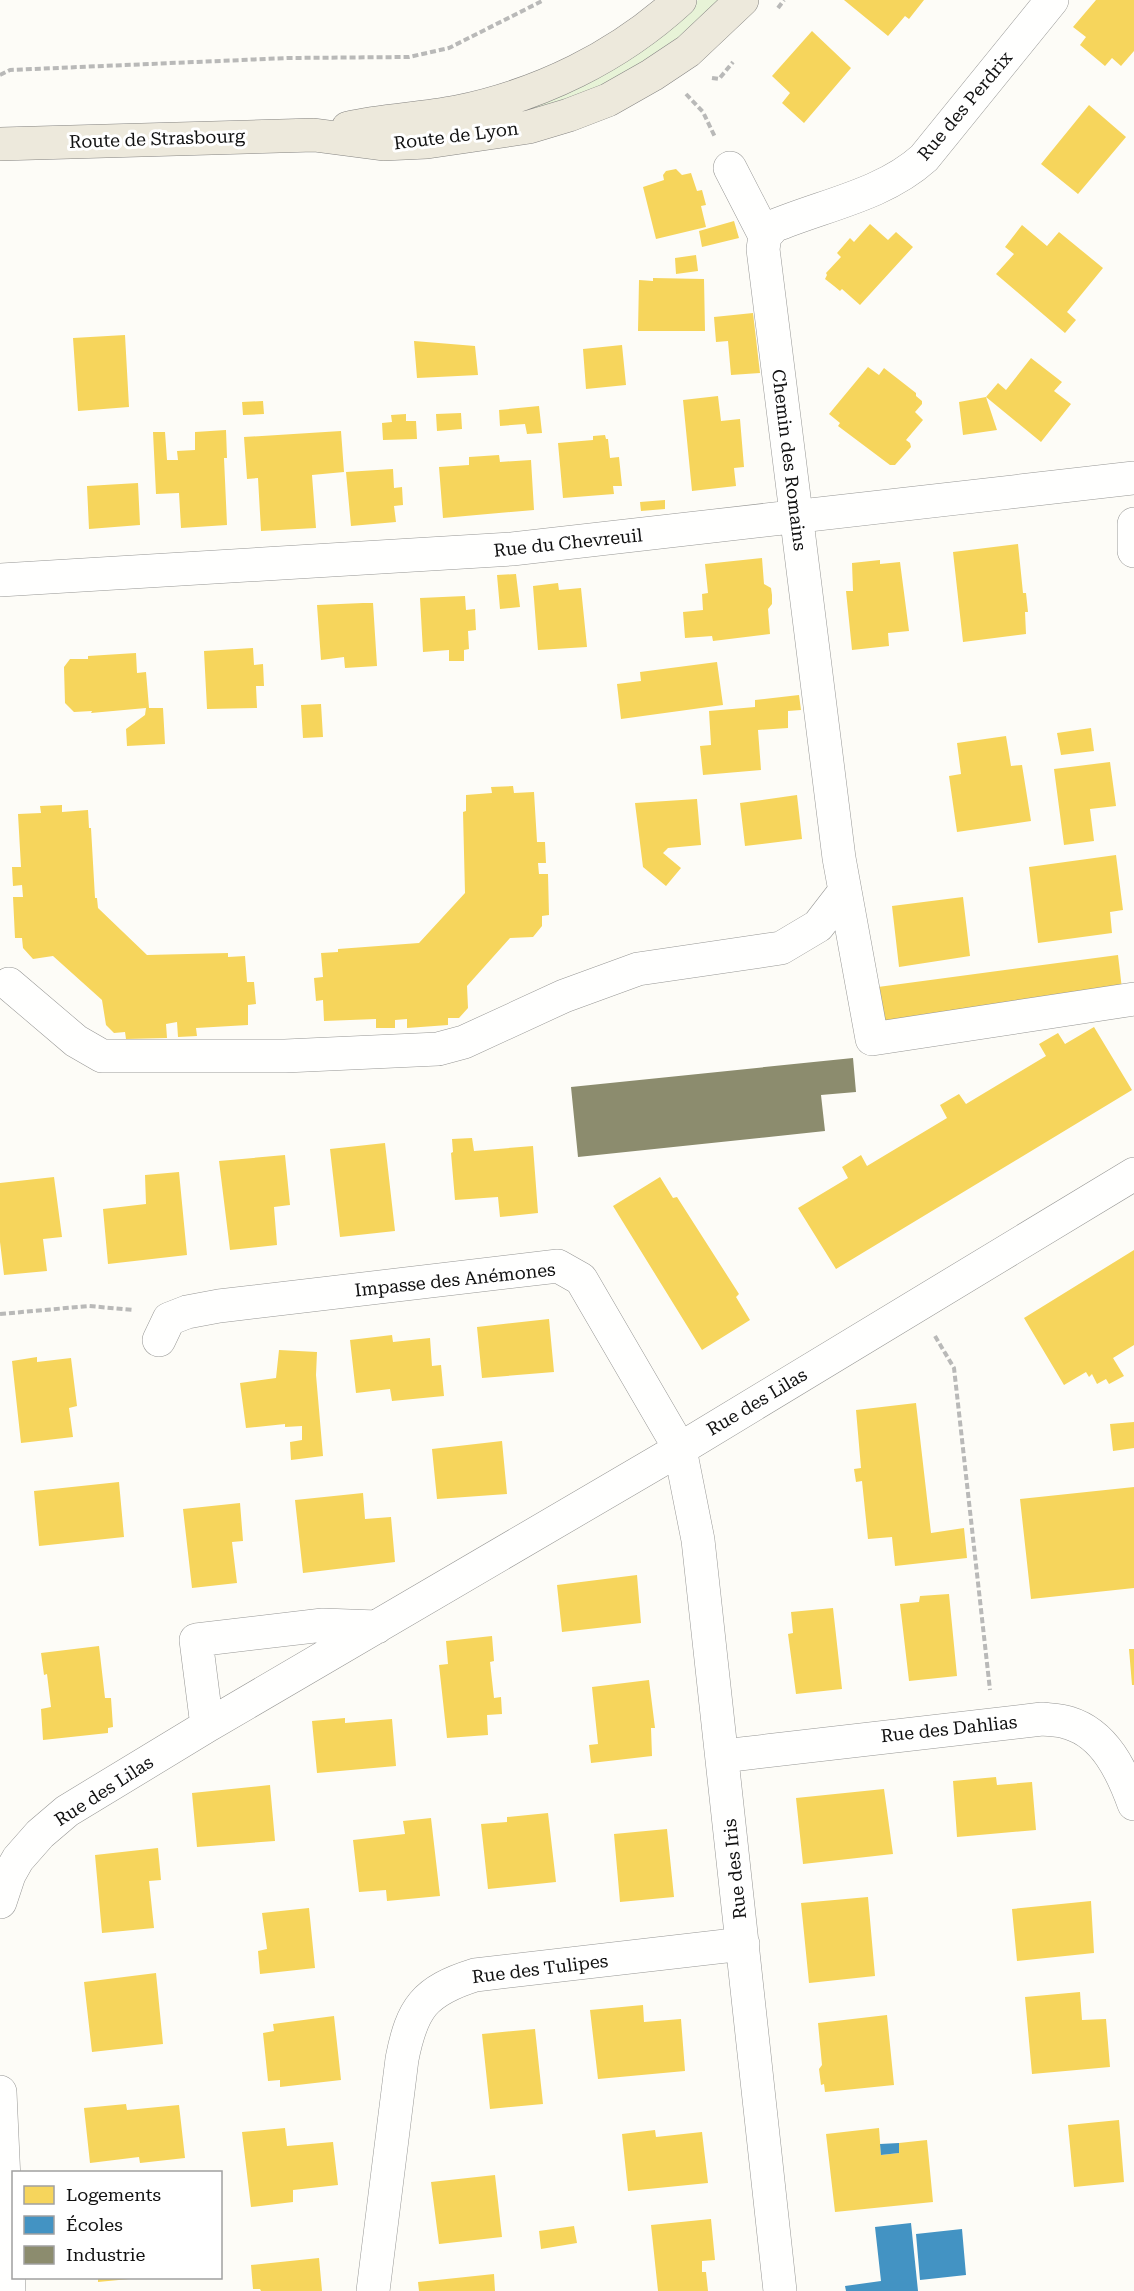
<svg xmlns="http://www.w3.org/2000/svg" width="1134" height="2291" font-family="'Roboto Serif',serif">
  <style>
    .green { fill: #e7f3d7 }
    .homes { fill: #f6d55c }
    .schools { fill: #4393c3 }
    .industry { fill: #8c8c6e }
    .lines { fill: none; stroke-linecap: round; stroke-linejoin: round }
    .minor-casing { stroke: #979795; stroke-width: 34 }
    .major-casing { stroke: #858482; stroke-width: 34 }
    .path { stroke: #b9b9b8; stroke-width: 4; stroke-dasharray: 6 3; stroke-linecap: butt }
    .minor { stroke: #fffffe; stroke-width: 33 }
    .major { stroke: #ede9dc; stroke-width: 33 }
    .labels { text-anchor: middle; stroke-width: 6; stroke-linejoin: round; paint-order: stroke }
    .street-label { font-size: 18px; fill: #111; stroke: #fff }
  </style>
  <rect width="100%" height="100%" fill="#fdfcf7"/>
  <!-- green -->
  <path class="green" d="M 698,0 L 731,0 L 719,11 L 609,85 L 525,116 L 517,107 L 672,24 Z"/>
  <!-- homes -->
  <path class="homes" d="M 844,0 L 924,0 L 909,19 L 905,16 L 888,36 Z
    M 1096,0 L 1134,0 L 1134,51 L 1121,66 L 1112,58 L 1105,66 L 1080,45 L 1086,37 L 1073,27 Z
    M 812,31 L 851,68 L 804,123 L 782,103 L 790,93 L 772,76 Z
    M 1089,105 L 1126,137 L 1078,194 L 1041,164 Z
    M 676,169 L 682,175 L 691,173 L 697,191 L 702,190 L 706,205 L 701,206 L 706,227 L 656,239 L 643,187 L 664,180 L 663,175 L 666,171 Z
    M 734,221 L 739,238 L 702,247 L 699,231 Z
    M 870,224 L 888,240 L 896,232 L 913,247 L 860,305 L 842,289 L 840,291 L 834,286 L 825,279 L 827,275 L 826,273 L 841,257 L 837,253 L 850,238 L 854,242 Z
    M 1022,225 L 1047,246 L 1059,232 L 1103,268 L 1067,312 L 1076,320 L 1065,333 L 996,274 L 1014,254 L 1005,247 Z
    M 696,255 L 698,271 L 676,274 L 675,258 Z
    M 653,278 L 704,279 L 705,331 L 638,331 L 639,280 L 653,281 Z
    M 753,313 L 760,373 L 731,375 L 728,341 L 716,342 L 714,317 Z
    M 125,335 L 129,407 L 78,411 L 73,338 Z
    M 414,341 L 475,346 L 478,375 L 417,378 Z
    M 622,345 L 626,385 L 586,389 L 583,349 Z
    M 1031,358 L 1062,382 L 1054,391 L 1071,404 L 1041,442 L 986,397 L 998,383 L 1006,390 Z
    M 868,367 L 879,375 L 884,368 L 916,393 L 916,396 L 922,401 L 922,404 L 915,412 L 923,420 L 906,440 L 910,443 L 911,447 L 895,465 L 890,465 L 838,426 L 840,423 L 829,414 Z
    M 718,396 L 721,421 L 740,419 L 744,467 L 734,468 L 736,486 L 692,491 L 683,400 Z
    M 986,397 L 997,430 L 963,435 L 959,402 Z
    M 263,401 L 264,414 L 243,415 L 242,402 Z
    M 539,406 L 542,433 L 527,434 L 525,424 L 500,426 L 499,410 Z
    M 461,413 L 462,429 L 437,431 L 436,414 Z
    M 406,414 L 406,421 L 416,421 L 417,439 L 383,440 L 382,423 L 392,422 L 391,415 Z
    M 226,430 L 227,458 L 224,458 L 227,525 L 181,528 L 179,493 L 156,494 L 153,432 L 165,432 L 167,460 L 178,460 L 177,451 L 195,450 L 195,432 Z
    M 341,431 L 344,472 L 312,475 L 316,528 L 261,531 L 258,478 L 247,479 L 244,437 Z
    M 605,435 L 606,439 L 608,439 L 610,458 L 619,457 L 622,486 L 613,486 L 614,494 L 563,498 L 558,443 L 593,440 L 593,436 Z
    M 499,455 L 500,462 L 531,460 L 534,510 L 443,518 L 439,467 L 469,465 L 469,457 Z
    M 393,469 L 394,488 L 402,487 L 403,505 L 394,506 L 396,522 L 351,526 L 346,472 Z
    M 138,483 L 140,525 L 89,529 L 87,486 Z
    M 665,500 L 665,509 L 641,511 L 640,502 Z
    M 1018,544 L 1023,593 L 1026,593 L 1028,612 L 1025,612 L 1026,634 L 963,642 L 953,552 Z
    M 762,558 L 764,584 L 771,588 L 772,595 L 772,604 L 768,609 L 770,634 L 713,641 L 712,636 L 685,638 L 683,612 L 703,610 L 702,594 L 708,593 L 705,564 Z
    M 880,560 L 880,564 L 900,562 L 909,631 L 888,633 L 889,646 L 852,650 L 846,591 L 853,591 L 852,563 Z
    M 516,574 L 520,607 L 500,609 L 497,575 Z
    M 558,583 L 559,590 L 581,588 L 587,647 L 538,650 L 533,586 Z
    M 465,596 L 466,610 L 475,609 L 476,630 L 468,631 L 469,649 L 464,650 L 464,661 L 449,661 L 449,650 L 423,652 L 420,598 Z
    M 363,603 L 373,603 L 377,666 L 345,668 L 344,657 L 321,660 L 317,605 Z
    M 253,648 L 254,665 L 263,664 L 264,686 L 256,686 L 257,708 L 207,709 L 204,651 Z
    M 136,653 L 137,673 L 146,672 L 149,708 L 163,708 L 165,744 L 127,746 L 126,729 L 145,715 L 146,708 L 91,713 L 92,711 L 74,712 L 65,703 L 64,667 L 70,659 L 88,659 L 88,656 Z
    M 717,662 L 723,705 L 621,719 L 617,684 L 641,681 L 640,672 Z
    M 799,695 L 801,710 L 788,711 L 788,728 L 758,730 L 761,770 L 703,775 L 700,746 L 711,745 L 709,711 L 755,707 L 755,700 Z
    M 321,704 L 323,737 L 303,738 L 301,705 Z
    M 1091,728 L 1094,751 L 1061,755 L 1057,733 Z
    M 1006,736 L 1011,766 L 1022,765 L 1031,821 L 957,832 L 949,776 L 961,774 L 957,743 Z
    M 1110,762 L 1116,806 L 1090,809 L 1094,841 L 1064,845 L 1054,769 Z
    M 513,786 L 514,793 L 534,792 L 537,842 L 545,842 L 546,863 L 538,863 L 539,874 L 548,874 L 549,915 L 542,916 L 542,926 L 533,937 L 510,938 L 467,986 L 468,1008 L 459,1018 L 448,1018 L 448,1025 L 407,1028 L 407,1019 L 395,1020 L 395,1028 L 376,1028 L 376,1019 L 324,1021 L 323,1000 L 316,1001 L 314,978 L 323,977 L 321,953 L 338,952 L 338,949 L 419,943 L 465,893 L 463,812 L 466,811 L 466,795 L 492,793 L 491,787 Z
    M 797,795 L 802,839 L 745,846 L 740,803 Z
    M 697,799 L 701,845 L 668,848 L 663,853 L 681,868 L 666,886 L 643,867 L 635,803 Z
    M 62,805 L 62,812 L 88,810 L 89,828 L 91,828 L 95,898 L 97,898 L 98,908 L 147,955 L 228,953 L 228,957 L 245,956 L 247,982 L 254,982 L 256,1004 L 248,1005 L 248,1025 L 196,1028 L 197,1036 L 178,1037 L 177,1022 L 166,1024 L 167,1038 L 126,1039 L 125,1032 L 114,1033 L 106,1025 L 102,1000 L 53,956 L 33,959 L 23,948 L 22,938 L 15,938 L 13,897 L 23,897 L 22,885 L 13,886 L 12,867 L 21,867 L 18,814 L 41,813 L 40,806 Z
    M 1116,855 L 1123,910 L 1110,912 L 1112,933 L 1038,943 L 1029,867 Z
    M 963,897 L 970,956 L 899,967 L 892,906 Z
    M 1118,955 L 1122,989 L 885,1022 L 878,987 Z
    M 1094,1027 L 1132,1090 L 836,1269 L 798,1208 L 848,1178 L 842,1167 L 861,1155 L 867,1166 L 947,1118 L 940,1105 L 959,1094 L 966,1104 L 1046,1056 L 1039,1044 L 1058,1033 L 1065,1044 Z
    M 472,1138 L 474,1151 L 533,1146 L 538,1213 L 500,1217 L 498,1197 L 455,1200 L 451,1153 L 453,1152 L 452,1139 Z
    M 385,1143 L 395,1231 L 340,1237 L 330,1149 Z
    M 285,1155 L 290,1205 L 274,1207 L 277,1245 L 230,1250 L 219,1161 Z
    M 179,1172 L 187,1255 L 108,1264 L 103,1209 L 146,1204 L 145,1175 Z
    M 54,1177 L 62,1237 L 43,1239 L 47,1271 L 4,1275 L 0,1242 L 0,1183 Z
    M 660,1177 L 673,1198 L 677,1197 L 739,1294 L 736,1297 L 750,1320 L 702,1350 L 613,1206 Z
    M 1134,1250 L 1134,1345 L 1113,1358 L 1124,1376 L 1109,1384 L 1106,1379 L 1097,1384 L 1092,1374 L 1089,1377 L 1086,1372 L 1064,1385 L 1024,1318 Z
    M 549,1319 L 554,1372 L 482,1378 L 477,1327 Z
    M 392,1335 L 393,1342 L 430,1338 L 432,1366 L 441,1365 L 444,1396 L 392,1401 L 390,1389 L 356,1393 L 350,1340 Z
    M 279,1350 L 317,1352 L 316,1375 L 323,1456 L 291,1460 L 290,1442 L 302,1440 L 302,1426 L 285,1427 L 285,1424 L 246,1428 L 240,1383 L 276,1378 Z
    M 37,1357 L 37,1362 L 71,1358 L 77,1406 L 69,1408 L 73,1437 L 21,1443 L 12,1361 Z
    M 916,1403 L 931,1533 L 964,1528 L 967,1558 L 895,1566 L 892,1537 L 868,1539 L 862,1481 L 856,1482 L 854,1469 L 861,1468 L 856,1410 Z
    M 1134,1422 L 1134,1448 L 1113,1451 L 1110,1424 Z
    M 502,1441 L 507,1494 L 437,1499 L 432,1449 Z
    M 119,1482 L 124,1537 L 39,1546 L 34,1491 Z
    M 1134,1487 L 1134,1588 L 1031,1599 L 1020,1499 Z
    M 363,1493 L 365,1519 L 391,1517 L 395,1562 L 303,1573 L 295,1500 Z
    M 240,1503 L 243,1541 L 232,1542 L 237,1583 L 192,1588 L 183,1509 Z
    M 637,1575 L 641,1623 L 562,1632 L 557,1585 Z
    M 949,1594 L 957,1676 L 909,1681 L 900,1604 L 919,1602 L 920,1596 Z
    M 833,1608 L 842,1689 L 796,1694 L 788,1634 L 793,1633 L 791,1612 Z
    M 492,1636 L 494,1661 L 490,1662 L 494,1698 L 501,1697 L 502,1714 L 487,1715 L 488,1735 L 447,1738 L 439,1665 L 448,1664 L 446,1641 Z
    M 99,1646 L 105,1698 L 111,1698 L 113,1727 L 108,1728 L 108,1733 L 43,1740 L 41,1709 L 51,1707 L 47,1674 L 44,1675 L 41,1653 Z
    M 1129,1649 L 1134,1649 L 1134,1685 L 1132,1685 Z
    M 649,1680 L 655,1728 L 651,1728 L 652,1756 L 591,1763 L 589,1745 L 598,1744 L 592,1687 Z
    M 345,1718 L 345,1723 L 392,1719 L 396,1766 L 317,1773 L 312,1721 Z
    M 996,1777 L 997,1785 L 1032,1782 L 1036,1830 L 957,1837 L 953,1781 Z
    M 270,1785 L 275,1841 L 197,1847 L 192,1793 Z
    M 884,1789 L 893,1854 L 803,1864 L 796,1798 Z
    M 548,1813 L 556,1882 L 488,1889 L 481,1824 L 507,1822 L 507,1817 Z
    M 431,1818 L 440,1896 L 387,1901 L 386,1890 L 359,1892 L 353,1840 L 405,1834 L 403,1821 Z
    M 667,1829 L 674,1897 L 620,1902 L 614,1834 Z
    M 158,1848 L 161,1880 L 149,1881 L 154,1928 L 102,1933 L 95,1855 Z
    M 868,1897 L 875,1976 L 809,1983 L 801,1903 Z
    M 1091,1901 L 1094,1953 L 1017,1961 L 1012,1909 Z
    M 309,1908 L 315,1968 L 260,1974 L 258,1951 L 267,1949 L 262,1913 Z
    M 156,1973 L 163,2044 L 92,2052 L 84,1982 Z
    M 1080,1992 L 1082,2020 L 1106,2019 L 1110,2067 L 1032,2074 L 1025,1997 Z
    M 643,2005 L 644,2022 L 681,2019 L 685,2071 L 598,2079 L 590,2010 Z
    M 887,2015 L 894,2085 L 825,2092 L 824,2084 L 821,2085 L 819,2069 L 822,2065 L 818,2023 Z
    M 334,2016 L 341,2080 L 280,2087 L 280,2080 L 268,2081 L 263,2033 L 274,2031 L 273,2024 Z
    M 535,2029 L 543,2104 L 490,2109 L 482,2034 Z
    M 126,2104 L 127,2110 L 179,2105 L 185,2158 L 140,2163 L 139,2157 L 90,2163 L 84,2108 Z
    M 1119,2120 L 1124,2182 L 1074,2187 L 1068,2125 Z
    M 285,2128 L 287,2146 L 333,2142 L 338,2185 L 293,2190 L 293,2202 L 251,2207 L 242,2132 Z
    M 879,2128 L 881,2155 L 899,2153 L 899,2143 L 927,2140 L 933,2202 L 835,2212 L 826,2134 Z
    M 655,2130 L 656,2137 L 702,2132 L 708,2183 L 628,2191 L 622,2134 Z
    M 495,2175 L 502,2237 L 439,2244 L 431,2182 Z
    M 711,2219 L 715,2260 L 702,2261 L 702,2272 L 706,2272 L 708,2291 L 658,2291 L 651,2225 Z
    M 574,2226 L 577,2243 L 541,2249 L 539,2231 Z
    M 319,2258 L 322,2291 L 261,2291 L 260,2289 L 253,2289 L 251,2265 Z
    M 494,2274 L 495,2291 L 419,2291 L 418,2282 Z
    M 98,2278 L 129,2278 L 129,2279 L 98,2282 Z"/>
  <!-- schools -->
  <path class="schools" d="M 899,2143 L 899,2153 L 881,2155 L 880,2144 Z
    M 911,2223 L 918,2291 L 846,2291 L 845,2286 L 881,2281 L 875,2227 Z
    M 962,2229 L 966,2275 L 920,2280 L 916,2234 Z"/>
  <!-- industry -->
  <path class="industry" d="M 853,1058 L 856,1092 L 821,1095 L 825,1131 L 578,1157 L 571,1087 Z"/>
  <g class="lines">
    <!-- minor casing -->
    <g class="minor-casing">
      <path id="minor" d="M 730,168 L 765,236 L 763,249 L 839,858 L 872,1039 L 1134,999
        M 765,236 L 774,226 C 824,205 883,195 924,158 L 1052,0
        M 1134,524 L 1134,551
        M 0,580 L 512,549 L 1134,478
        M 9,984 L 76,1041 L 102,1056 L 285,1056 L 438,1049 L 464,1042 L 564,996 L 638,969 L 781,948 L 818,926 L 845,891
        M 159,1340 L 169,1319 L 187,1312 L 219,1306 L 558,1266 L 581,1279 L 680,1449 L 698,1540 L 780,2291
        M 207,1726 L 196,1640 L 323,1625 L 377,1627
        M 723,1756 L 1042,1719 C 1051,1720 1061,1720 1069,1723 C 1105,1734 1122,1771 1134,1804
        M 0,1902 L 9,1875 L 18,1859 L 40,1834 L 67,1811 L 207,1726 L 680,1449 L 1134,1174
        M 0,2092 L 9,2291
        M 373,2291 L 402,2059 C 412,2008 424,1991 475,1975 L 743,1944"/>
    </g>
    <!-- major casing -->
    <g class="major-casing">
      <path id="major" d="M 348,128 C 384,120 421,119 457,112 C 540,95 618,57 680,0
        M 0,144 L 314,135 L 383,144 L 427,142 L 529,127 L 569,115 L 608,100 L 652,75 L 688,51 L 742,0"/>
    </g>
    <!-- path -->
    <path class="path" d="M 778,8 L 784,0
      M 0,75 L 10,70 L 288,58 L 409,57 L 449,48 L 544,0
      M 712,78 L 719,79 L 733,62
      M 686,94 L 703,112 L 715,137
      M 0,1314 L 89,1306 L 134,1310
      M 935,1336 L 954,1368 L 990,1690"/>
    <!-- minor -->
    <use href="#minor" class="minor"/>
    <!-- major -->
    <use href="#major" class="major"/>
  </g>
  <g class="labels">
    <!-- street labels -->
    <g class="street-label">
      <text transform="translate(965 106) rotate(-50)" y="6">Rue des Perdrix</text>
      <text transform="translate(456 136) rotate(-7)" y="6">Route de Lyon</text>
      <text transform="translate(157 139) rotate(-2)" y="6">Route de Strasbourg</text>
      <text transform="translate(789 460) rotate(83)" y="6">Chemin des Romains</text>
      <text transform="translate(568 543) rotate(-6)" y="6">Rue du Chevreuil</text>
      <text transform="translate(455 1280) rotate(-6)" y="6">Impasse des Anémones</text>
      <text transform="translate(757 1402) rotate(-31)" y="6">Rue des Lilas</text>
      <text transform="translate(949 1729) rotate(-6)" y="6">Rue des Dahlias</text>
      <text transform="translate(104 1791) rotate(-33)" y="6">Rue des Lilas</text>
      <text transform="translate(735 1869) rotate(-96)" y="6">Rue des Iris</text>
      <text transform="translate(540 1969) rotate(-7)" y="6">Rue des Tulipes</text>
    </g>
  </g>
  <!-- legend -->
  <rect x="12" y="2171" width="210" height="108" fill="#ffffff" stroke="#a0a0a0" stroke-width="1.5"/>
  <rect x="24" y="2186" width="30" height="18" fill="#f6d55c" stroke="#a0a0a0" stroke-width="1.5"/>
  <text x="66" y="2201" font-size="18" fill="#111111">Logements</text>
  <rect x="24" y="2216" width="30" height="18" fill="#4393c3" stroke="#a0a0a0" stroke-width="1.5"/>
  <text x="66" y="2231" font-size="18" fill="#111111">Écoles</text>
  <rect x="24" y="2246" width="30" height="18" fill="#8c8c6e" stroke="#a0a0a0" stroke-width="1.5"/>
  <text x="66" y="2261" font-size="18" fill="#111111">Industrie</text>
</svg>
